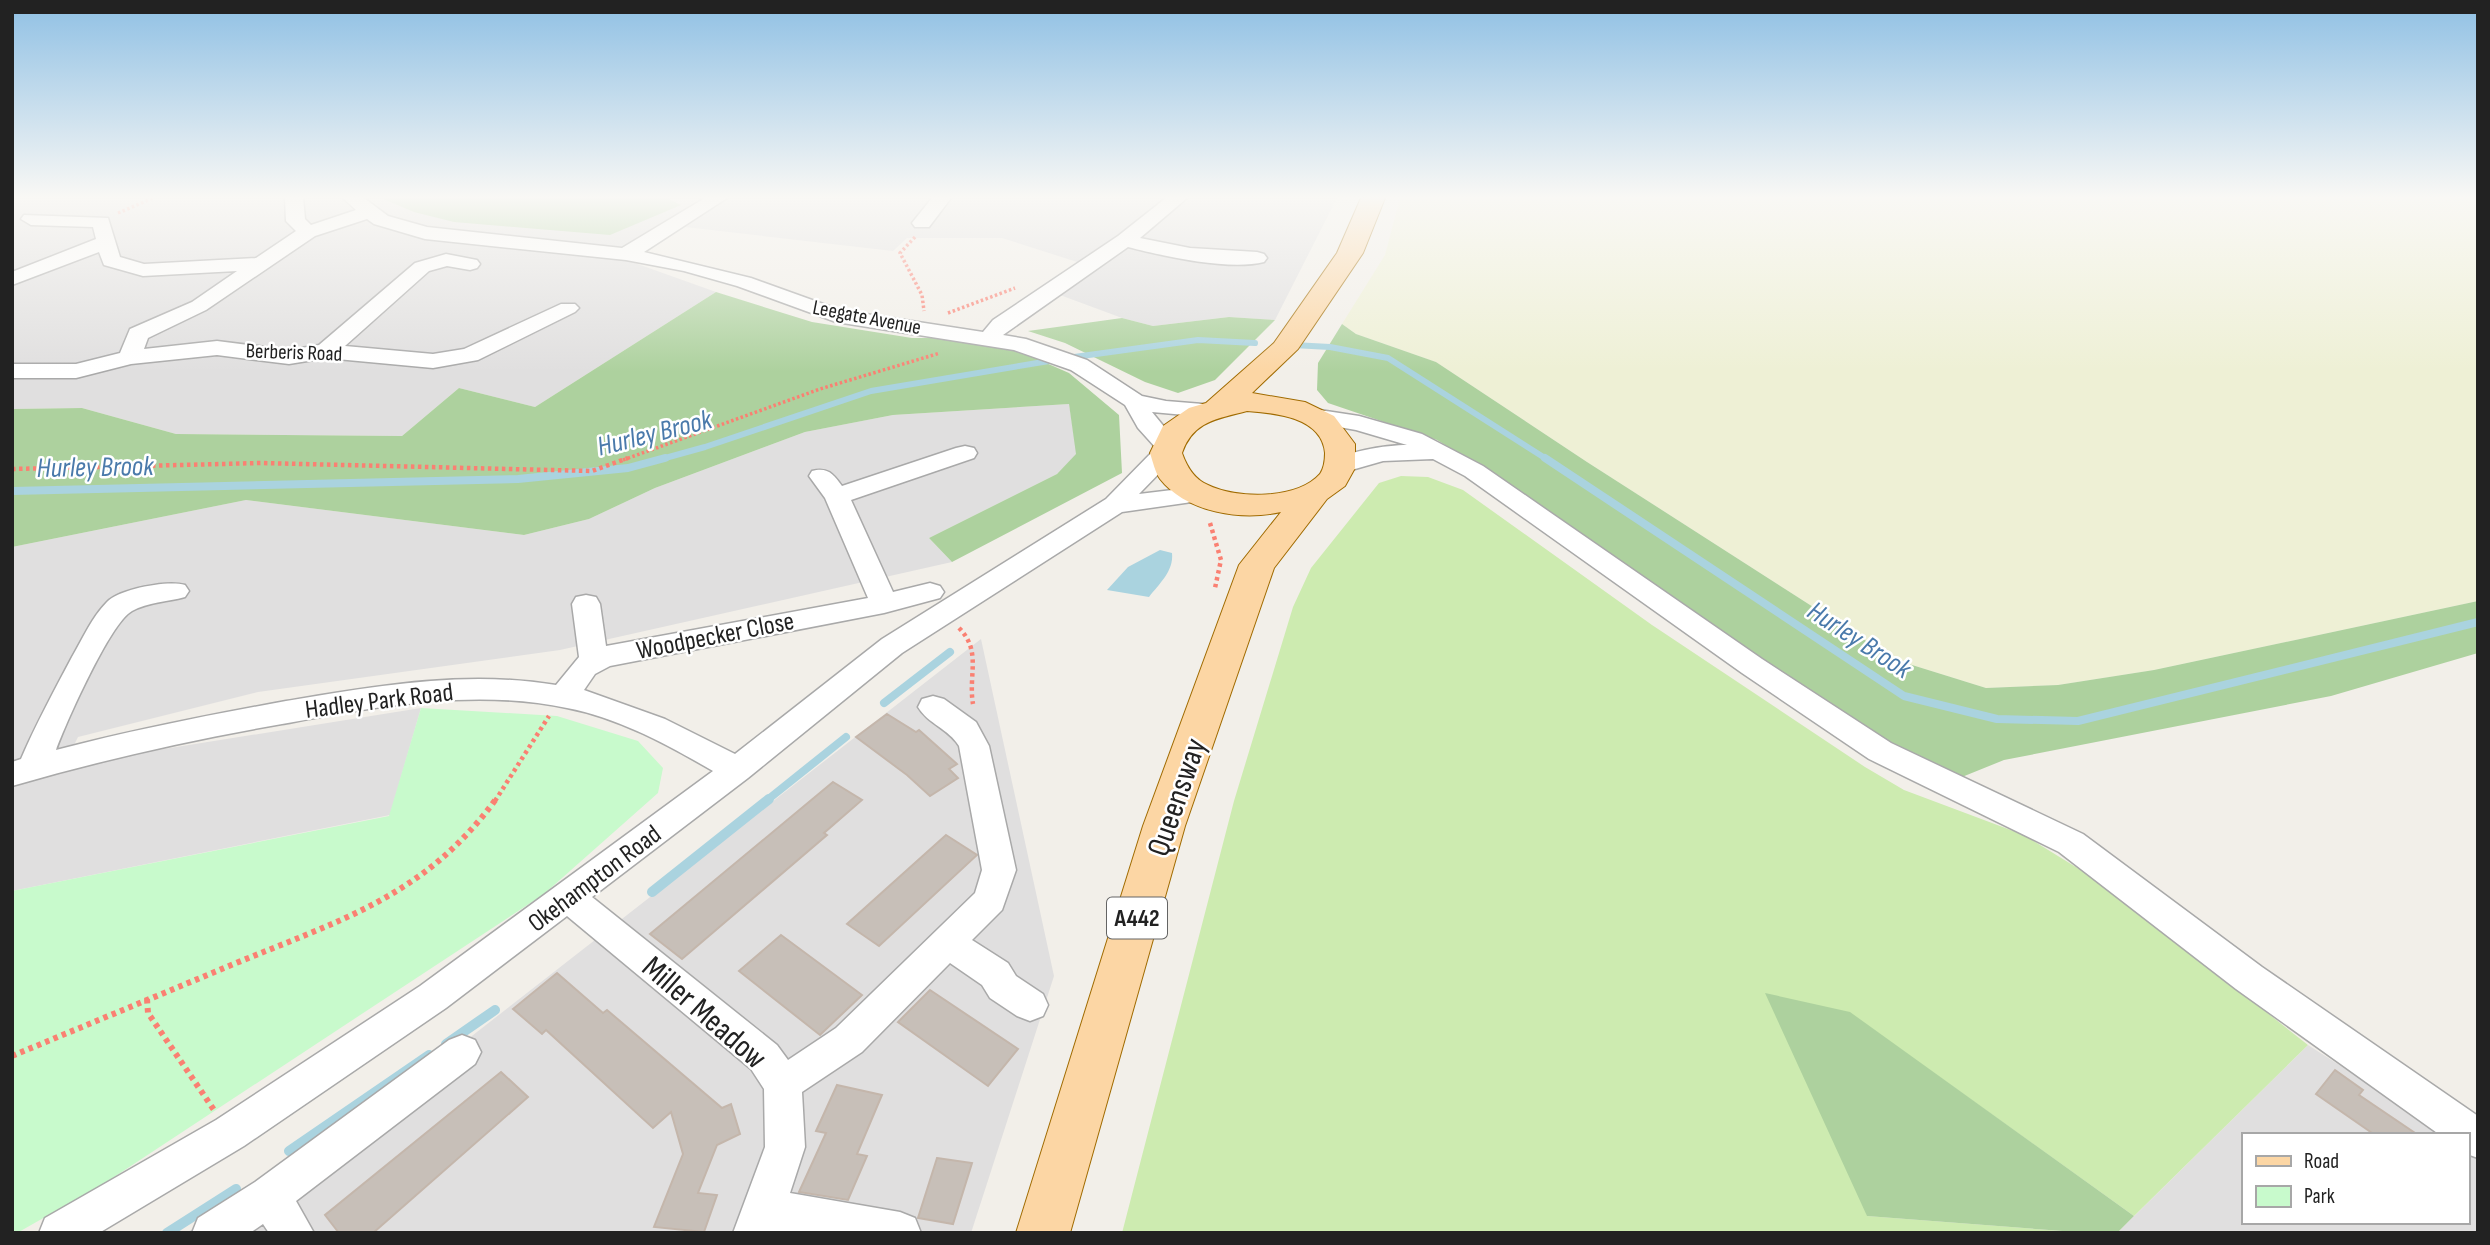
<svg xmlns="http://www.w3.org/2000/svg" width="2490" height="1245" font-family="'Sofia Sans Condensed',sans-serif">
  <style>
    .residential { fill: #e0dfdf }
    .farmland { fill: #eef0d5 }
    .grass { fill: #cdebb0 }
    .forest { fill: #add19e }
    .park { fill: #c8facc }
    .water { fill: #aad3df }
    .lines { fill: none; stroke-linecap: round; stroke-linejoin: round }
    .stream-far2 { stroke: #aad3df; stroke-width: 6 }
    .stream-far1 { stroke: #aad3df; stroke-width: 8 }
    .stream { stroke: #aad3df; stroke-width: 10 }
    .building { fill: #c7bfb8; stroke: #c4b6ab; stroke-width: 2 }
    .minor-casing { stroke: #a9a9a9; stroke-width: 3 }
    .major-casing { stroke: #a06b00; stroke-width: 2 }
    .path-far2 { stroke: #fa8072; stroke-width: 3.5; stroke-dasharray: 2.5 2.5; stroke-linecap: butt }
    .path-far1 { stroke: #fa8072; stroke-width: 4.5; stroke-dasharray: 3.5 3.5; stroke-linecap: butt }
    .path { stroke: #fa8072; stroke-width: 6; stroke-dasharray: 4.5 4.5; stroke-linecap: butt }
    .minor { fill: #fff; fill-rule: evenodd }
    .major { fill: #fcd6a4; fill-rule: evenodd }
    .labels { text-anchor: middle; stroke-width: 5; stroke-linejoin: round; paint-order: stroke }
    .far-street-label { font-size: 21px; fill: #222; stroke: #fff }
    .shield { fill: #fff; stroke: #646464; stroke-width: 2 }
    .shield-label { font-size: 24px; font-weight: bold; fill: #222 }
    .street-label { font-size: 26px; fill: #222; stroke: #fff }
    .water-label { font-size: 28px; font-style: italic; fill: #4a7aab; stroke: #fff }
    .near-street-label { font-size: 32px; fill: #222; stroke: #fff }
  </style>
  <rect width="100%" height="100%" fill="#f2efe9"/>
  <!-- residential -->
  <path class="residential" d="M 12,198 L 1337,198 L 1275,320 L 1229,317 L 1153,326 L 1122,318 L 1060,295 L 1096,268 L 1002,238 L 907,238 L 893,251 L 685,227 L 632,262 L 716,292 L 535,407 L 459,388 L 402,436 L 176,434 L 82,408 L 12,409 Z
    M 1069,404 L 1077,454 L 1057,474 L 929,538 L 952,562 L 560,650 L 258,692 L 78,737 L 64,765 L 421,708 L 390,815 L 12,891 L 12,547 L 246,500 L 524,535 L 589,519 L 655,488 L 805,432 L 893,415 Z
    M 981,639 L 1054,976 L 971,1233 L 186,1233 L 241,1199 L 468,1039 Z
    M 2308,1045 L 2449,1135 L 2243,1135 L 2243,1222 L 2467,1222 L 2467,1146 L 2478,1153 L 2478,1233 L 2117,1233 Z"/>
  <!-- farmland -->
  <path class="farmland" d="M 1400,198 L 2478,198 L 2478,601 L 2154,670 L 2058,685 L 1986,688 L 1896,660 L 1587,462 L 1436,362 L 1356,334 L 1342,324 L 1385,255 Z"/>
  <!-- grass -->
  <path class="grass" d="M 1401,476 L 1428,477 L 1463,490 L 1652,625 L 1865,767 L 1904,790 L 2024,835 L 2105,885 L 2308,1045 L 2134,1216 L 1850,1013 L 1867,1216 L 2089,1233 L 1122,1233 L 1234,801 L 1293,607 L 1311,568 L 1379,483 Z"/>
  <!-- forest -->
  <path class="forest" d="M 381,198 L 667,198 L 681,205 L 610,235 L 454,222 L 414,212 Z
    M 716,292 L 812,322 L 912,338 L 989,338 L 1069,373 L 1119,415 L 1122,473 L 952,562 L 929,538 L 1057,474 L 1076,454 L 1069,404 L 893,415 L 805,432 L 655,488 L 589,519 L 524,535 L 246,500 L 12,547 L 12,409 L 82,408 L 176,434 L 402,436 L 459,388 L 535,407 Z
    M 1229,317 L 1275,320 L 1215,380 L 1178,393 L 1145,382 L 1065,343 L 1028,331 L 1122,318 L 1153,326 Z
    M 1342,324 L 1356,334 L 1436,362 L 1587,462 L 1896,660 L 1986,688 L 2058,685 L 2154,670 L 2478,601 L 2478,653 L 2331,696 L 2004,760 L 1957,779 L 1825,710 L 1512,486 L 1437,440 L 1328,403 L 1317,390 L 1318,363 Z
    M 1765,993 L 1850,1012 L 2134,1216 L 2117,1233 L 2089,1233 L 1867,1216 Z"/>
  <!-- park -->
  <path class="park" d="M 421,708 L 557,716 L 638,741 L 663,768 L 658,793 L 544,894 L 105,1183 L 17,1233 L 12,1233 L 12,891 L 389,816 Z"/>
  <!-- water -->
  <path class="water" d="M 1160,550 L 1172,553 C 1174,571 1159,584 1149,597 L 1107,590 L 1128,567 Z"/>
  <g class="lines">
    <!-- stream-far2 -->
    <path class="stream-far2" d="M 1293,345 L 1330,347 L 1388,358 L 1548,460
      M 1067,358 L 1198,340 L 1255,343
      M 658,460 L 705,447 L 871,391 L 1055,360"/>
    <!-- stream-far1 -->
    <path class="stream-far1" d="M 1545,458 L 1904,696 L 1997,719 L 2078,721 L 2478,622
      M 12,491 L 518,479 L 628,468 L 665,458
      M 884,703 L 950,652
      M 766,801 L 846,737"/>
    <!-- stream -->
    <path class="stream" d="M 652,892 L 769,799
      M 446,1044 L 495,1010
      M 289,1151 L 429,1055
      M 167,1233 L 236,1189"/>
  </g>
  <!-- building -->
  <path class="building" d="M 887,714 L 916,732 L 919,730 L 957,764 L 949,769 L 958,778 L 930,796 L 907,775 L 856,737 Z
    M 833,782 L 862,800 L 824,833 L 827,835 L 682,959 L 650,934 Z
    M 946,835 L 977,855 L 879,946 L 847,924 Z
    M 781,935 L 862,995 L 820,1035 L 739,971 Z
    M 557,973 L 603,1013 L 607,1010 L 722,1108 L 731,1104 L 740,1134 L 717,1145 L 698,1193 L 717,1195 L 704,1232 L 654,1227 L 683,1154 L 671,1112 L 653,1128 L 546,1030 L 542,1034 L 513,1009 Z
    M 930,990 L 1018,1049 L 988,1086 L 898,1022 Z
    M 2335,1070 L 2363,1090 L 2359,1095 L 2418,1135 L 2375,1135 L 2316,1094 Z
    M 501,1072 L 528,1097 L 373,1233 L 339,1233 L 325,1215 Z
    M 837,1085 L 882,1095 L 857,1154 L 867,1156 L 848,1200 L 799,1192 L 826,1133 L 816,1131 Z
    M 937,1158 L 972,1163 L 953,1224 L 918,1218 Z"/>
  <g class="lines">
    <!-- minor casing -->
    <g class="minor-casing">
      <path id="minor" d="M 285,198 L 303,198 L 305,219 L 311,225 L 356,210 L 343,198 L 364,198 L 388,216 L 427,227 L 622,248 L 705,198 L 727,198 L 644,252 L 751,278 L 840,310 L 983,332 L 993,320 L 1118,236 L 1166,198 L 1187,198 L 1140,238 L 1190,248 L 1257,252 L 1264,254 L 1267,258 L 1264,262 C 1229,271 1163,256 1128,247 L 1003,335 L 1026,339 L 1087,360 L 1142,396 L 1166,401 L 1215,405 L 1219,410 L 1215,415 L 1207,417 L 1152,412 L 1179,445 L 1174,458 L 1139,494 L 1197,487 L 1206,490 L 1210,495 L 1206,500 L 1122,512 L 902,653 L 748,778 L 592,897 L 777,1045 L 788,1060 L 836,1028 L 975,893 L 982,870 L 959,746 C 949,729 928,724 918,707 L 922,699 L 933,696 L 944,699 L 976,722 L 989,746 L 1016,870 L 1002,910 L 972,940 L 1008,963 L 1016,976 L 1043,994 L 1048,1005 L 1043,1016 L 1030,1021 L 1017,1016 L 990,998 L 982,985 L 950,963 L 862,1052 L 802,1092 L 805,1147 L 790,1193 L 900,1212 L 915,1218 L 921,1233 L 733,1233 L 765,1147 L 764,1089 L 751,1069 L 567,916 L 446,1008 L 244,1146 L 99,1233 L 39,1233 L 45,1218 L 216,1120 L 420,986 L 713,771 C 668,745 619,718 567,708 C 472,688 376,707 282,724 C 191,740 101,760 12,786 L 12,762 L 21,759 C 36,724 54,691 72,657 C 83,638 92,617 107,602 C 120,589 167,580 185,585 L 189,591 L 185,597 C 167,602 148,602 132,611 C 110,623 66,723 56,750 C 132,730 209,715 286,701 C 376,686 465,670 556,685 L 579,657 L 572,604 L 576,597 L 586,595 L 596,597 L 600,604 L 606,646 L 868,598 L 825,498 L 809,476 L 812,471 C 828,467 833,474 842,486 L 956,448 L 965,446 L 974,448 L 977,453 L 974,458 L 851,500 L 893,592 L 930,583 L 940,586 L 944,592 L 940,598 L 884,613 L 610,666 L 595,674 L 584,690 L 665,719 L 735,754 L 882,639 L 1106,499 L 1156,448 L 1138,428 L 1125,405 L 1071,370 L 1014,350 L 836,322 L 737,286 L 684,271 L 626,260 L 425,239 L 374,224 L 367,219 L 315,236 L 206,310 L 148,338 L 144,349 L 217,341 L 289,350 L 319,345 L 415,263 L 446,254 L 477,260 L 480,264 L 477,268 L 470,270 L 447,266 L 429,271 L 345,346 L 433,354 L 464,349 L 561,304 L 575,304 L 579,308 L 575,312 L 478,360 L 433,368 L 326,358 L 289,364 L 217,355 L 131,364 L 76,378 L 12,378 L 12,364 L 76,364 L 120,353 L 130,329 L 192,302 L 237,271 L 143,276 L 104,265 L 99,252 L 12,285 L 12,272 L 96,239 L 93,227 L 31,225 L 21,219 L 24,215 L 108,218 L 120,257 L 144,264 L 256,258 L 296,231 L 286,221 Z
        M 932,198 L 951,198 L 929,227 L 915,227 L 912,223 Z
        M 1313,409 L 1359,416 L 1422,434 L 1483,466 L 1762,659 L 1891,743 L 2083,834 L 2262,967 L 2478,1116 L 2478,1158 L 2467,1154 L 2467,1135 L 2440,1135 L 2236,989 L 2059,852 L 1869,759 L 1742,673 L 1465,476 L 1433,459 L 1383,461 L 1341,473 L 1332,471 L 1329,466 C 1339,451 1389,445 1407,445 L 1356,430 L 1305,421 L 1301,416 L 1305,411 Z
        M 462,1035 L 475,1040 L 481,1052 L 475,1064 L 296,1201 L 314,1233 L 269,1233 L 263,1224 L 250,1233 L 192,1233 L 198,1218 L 255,1182 L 449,1040 Z"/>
    </g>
    <!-- major casing -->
    <g class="major-casing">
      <path id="major" d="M 1361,198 L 1385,198 L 1363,253 L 1298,349 L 1252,393 L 1305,402 L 1334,416 L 1355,444 L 1355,468 L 1345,486 L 1327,499 L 1274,568 L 1185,826 L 1070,1233 L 1016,1233 L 1143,826 L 1239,565 L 1281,512 C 1242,521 1187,513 1160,479 C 1155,472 1153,462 1150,453 L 1163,426 L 1189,408 L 1206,403 L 1274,343 L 1337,253 ZM 1247,411 C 1275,413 1322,417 1325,453 C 1325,460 1324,468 1320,474 C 1297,500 1236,499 1208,485 C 1194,479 1187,467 1182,453 C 1193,421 1217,419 1247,411 Z"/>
    </g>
    <!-- path-far2 -->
    <path class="path-far2" d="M 118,213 L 153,198
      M 915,237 L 900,253 L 922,295 L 924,311
      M 948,313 L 1015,288
      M 623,460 L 820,389 L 940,353"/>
    <!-- path-far1 -->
    <path class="path-far1" d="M 12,469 L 262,463 L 592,471 L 628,458
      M 1210,523 L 1221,560 L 1215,588
      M 959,628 C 982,651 968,675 973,704
      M 495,801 L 549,716"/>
    <!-- path -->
    <path class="path" d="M 147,999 L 148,1013 L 214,1110
      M 12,1056 C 84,1026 157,996 229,966 C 337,921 424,898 496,799"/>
    <!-- minor -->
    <use href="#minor" class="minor"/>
    <!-- major -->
    <use href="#major" class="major"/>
  </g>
  <!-- sky -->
  <linearGradient id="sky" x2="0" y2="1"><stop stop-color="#8fc0e4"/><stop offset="0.53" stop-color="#f9f8f5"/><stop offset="1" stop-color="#f9f8f5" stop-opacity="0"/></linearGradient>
  <rect width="2490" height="372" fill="url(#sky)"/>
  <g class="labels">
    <!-- far-street labels -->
    <g class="far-street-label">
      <text transform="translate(867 317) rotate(11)" y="7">Leegate Avenue</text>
      <text transform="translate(294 352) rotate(2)" y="7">Berberis Road</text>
    </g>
    <!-- shield labels -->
    <rect class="shield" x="1107" y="897.5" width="60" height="41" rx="5"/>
    <g class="shield-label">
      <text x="1137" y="926">A442</text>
    </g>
    <!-- street labels -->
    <g class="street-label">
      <text transform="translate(715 635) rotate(-11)" y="9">Woodpecker Close</text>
      <text transform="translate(379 700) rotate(-7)" y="9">Hadley Park Road</text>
      <text transform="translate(594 878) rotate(-37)" y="9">Okehampton Road</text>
    </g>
    <!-- water labels -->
    <g class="water-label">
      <text transform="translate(654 432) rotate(-14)" y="10">Hurley Brook</text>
      <text transform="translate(95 466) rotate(-1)" y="10">Hurley Brook</text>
      <text transform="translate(1860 639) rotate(33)" y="10">Hurley Brook</text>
    </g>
    <!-- near-street labels -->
    <g class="near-street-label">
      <text transform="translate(1176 797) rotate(-71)" y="11">Queensway</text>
      <text transform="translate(705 1012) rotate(41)" y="11">Miller Meadow</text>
    </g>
  </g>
  <!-- border -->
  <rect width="2490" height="1245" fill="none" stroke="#222222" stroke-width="28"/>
  <!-- legend -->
  <rect x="2242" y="1133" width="228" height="91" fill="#ffffff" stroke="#a7a7a7" stroke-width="2"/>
  <rect x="2256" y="1156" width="35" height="10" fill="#fcd6a4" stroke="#a7a7a7" stroke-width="2"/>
  <text x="2304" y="1168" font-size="21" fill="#222222">Road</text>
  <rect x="2256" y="1186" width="35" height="21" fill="#c8facc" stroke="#a7a7a7" stroke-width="2"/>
  <text x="2304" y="1203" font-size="21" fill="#222222">Park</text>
</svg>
